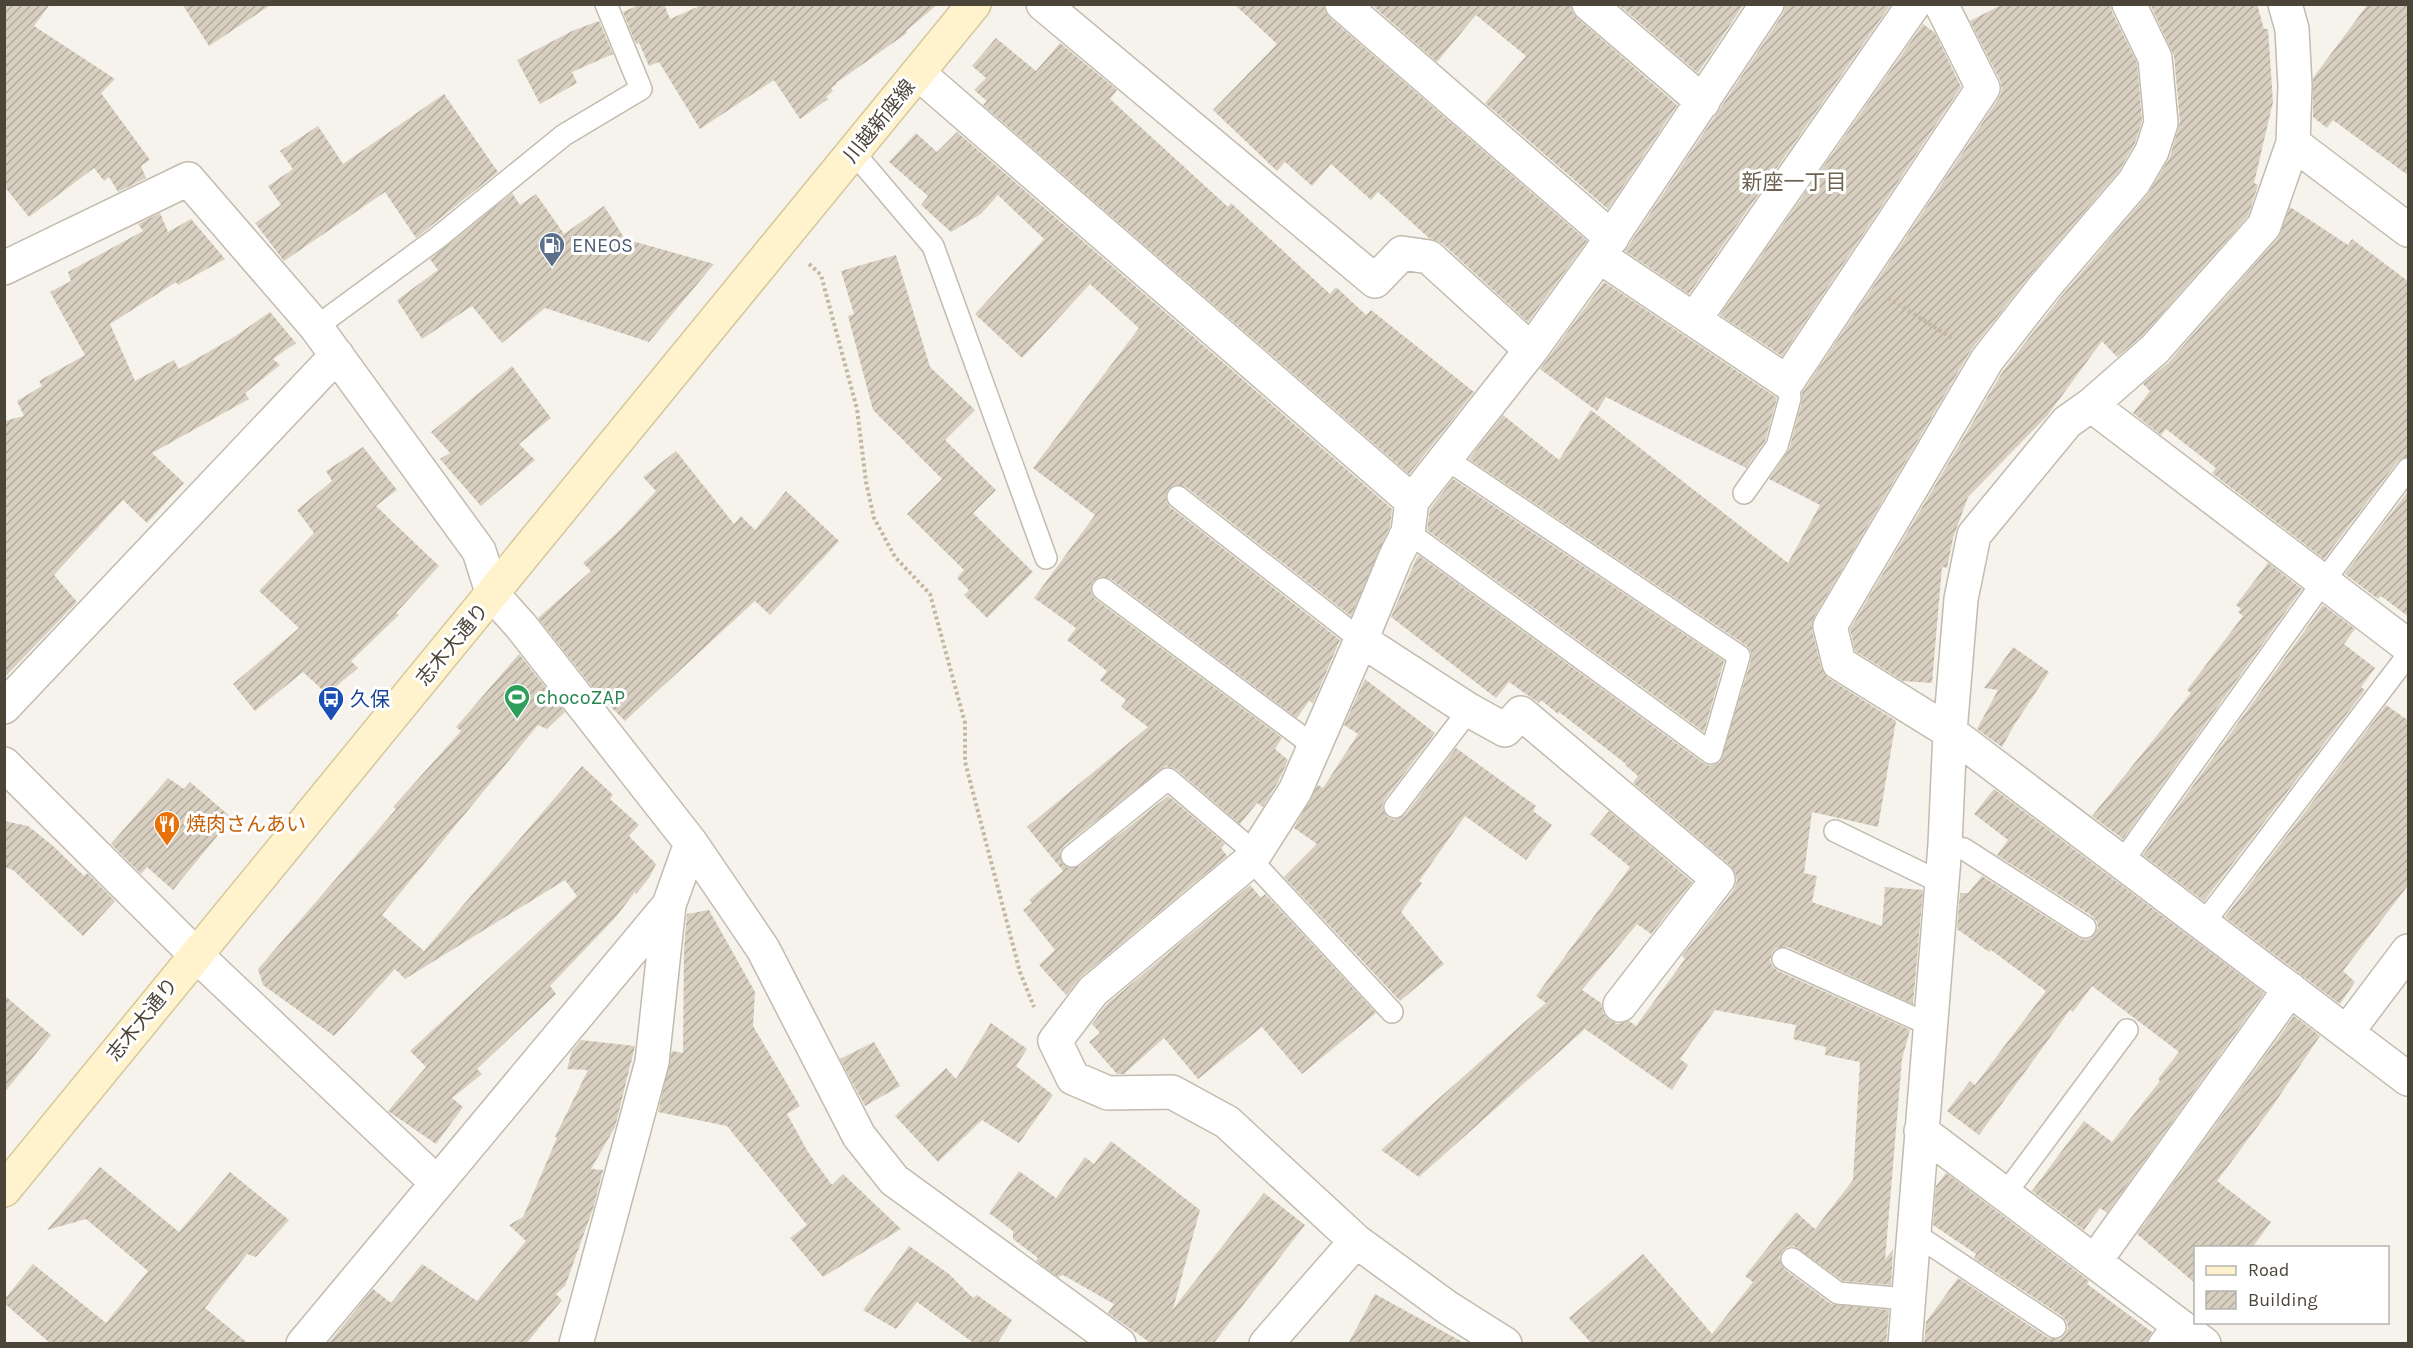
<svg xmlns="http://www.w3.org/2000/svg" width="2413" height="1348" font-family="Karla,'Noto Sans JP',sans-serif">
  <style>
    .building { fill: url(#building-hatch) }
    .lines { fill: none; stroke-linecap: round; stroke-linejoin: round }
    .service-casing { stroke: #c2bbae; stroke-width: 24 }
    .minor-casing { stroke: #c2bbae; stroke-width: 36 }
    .secondary-casing { stroke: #d6c79b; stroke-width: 36 }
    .path { stroke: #c4b79f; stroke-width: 4; stroke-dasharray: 3 3; stroke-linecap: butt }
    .service { stroke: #fff; stroke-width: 21 }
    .minor { stroke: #fff; stroke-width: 33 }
    .secondary { stroke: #fff3cd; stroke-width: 33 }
    .labels { text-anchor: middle; stroke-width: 6; stroke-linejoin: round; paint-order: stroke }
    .street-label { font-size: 20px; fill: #4b4439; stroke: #fff }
    .service-label { font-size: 20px; fill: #4e5e75; stroke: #fff; text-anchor: start }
    .leisure-label { font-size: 20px; fill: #27864d; stroke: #fff; text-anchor: start }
    .transit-label { font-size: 20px; fill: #164399; stroke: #fff; text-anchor: start }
    .food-label { font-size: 20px; fill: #c56008; stroke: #fff; text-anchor: start }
    .neighbourhood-label { font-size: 21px; fill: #6e6250; stroke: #fff }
  </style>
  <defs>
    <pattern id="building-hatch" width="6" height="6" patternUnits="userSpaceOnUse" patternTransform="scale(1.5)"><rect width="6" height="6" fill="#d8cfc1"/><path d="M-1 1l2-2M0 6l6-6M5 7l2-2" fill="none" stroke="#b1aa9e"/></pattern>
  </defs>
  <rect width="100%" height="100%" fill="#f6f3ec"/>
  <!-- building -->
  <path class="building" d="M 4,4 L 50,4 L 34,26 L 115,79 L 101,93 L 150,160 L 141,166 L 146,178 L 118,192 L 109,177 L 104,181 L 94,168 L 29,217 L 4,186 Z
    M 182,4 L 272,4 L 209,46 Z
    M 641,4 L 664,4 L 670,19 L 704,4 L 938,4 L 906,31 L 907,33 L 836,83 L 837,84 L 831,88 L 833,91 L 826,97 L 828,99 L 800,119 L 774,80 L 700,129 L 659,62 L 649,66 L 639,43 L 636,44 L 623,12 Z
    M 1234,4 L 1324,4 L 1325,11 L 1330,18 L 1587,241 L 1528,322 L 1442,243 L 1429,238 L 1378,192 L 1371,200 L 1331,164 L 1312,186 L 1285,162 L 1277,171 L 1213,110 L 1277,44 Z
    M 1371,4 L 1571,4 L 1572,11 L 1577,18 L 1677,105 L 1608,209 L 1485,103 L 1526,56 L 1476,15 L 1437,62 Z
    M 1618,4 L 1744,4 L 1698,73 Z
    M 1786,4 L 1891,4 L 1689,294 L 1625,251 L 1783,14 Z
    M 2003,4 L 2111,4 L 2112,12 L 2137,63 L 2142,121 L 2135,143 L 2119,171 L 2031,274 L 1971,350 L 1814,617 L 1812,630 L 1821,667 L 1828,678 L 1896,721 L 1878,827 L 1812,812 L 1804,873 L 1817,876 L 1812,902 L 1882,926 L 1885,887 L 1923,890 L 1913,1004 L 1788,947 L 1776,948 L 1772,953 L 1770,960 L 1772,966 L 1778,971 L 1910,1030 L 1902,1059 L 1885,1260 L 1893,1249 L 1891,1285 L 1843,1281 L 1794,1246 L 1787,1247 L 1782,1251 L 1779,1258 L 1784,1269 L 1831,1304 L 1889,1310 L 1886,1344 L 1592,1344 L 1569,1318 L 1643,1254 L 1712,1334 L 1753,1282 L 1745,1276 L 1796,1212 L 1815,1229 L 1853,1180 L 1860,1062 L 1825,1055 L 1826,1047 L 1793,1039 L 1796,1025 L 1715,1010 L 1680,1059 L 1688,1065 L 1672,1090 L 1585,1029 L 1419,1177 L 1381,1150 L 1546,1003 L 1536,996 L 1630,867 L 1590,834 L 1609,811 L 1692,882 L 1651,934 L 1637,924 L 1582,990 L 1601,1003 L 1603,1013 L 1609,1020 L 1618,1024 L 1629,1021 L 1636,1026 L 1685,959 L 1682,956 L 1733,891 L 1737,881 L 1735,872 L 1730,865 L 1633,783 L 1638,776 L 1625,765 L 1626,764 L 1559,712 L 1558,714 L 1541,700 L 1539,703 L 1509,682 L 1496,698 L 1391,617 L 1418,555 L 1703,763 L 1710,766 L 1720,762 L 1751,660 L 1751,652 L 1747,646 L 1469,459 L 1503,415 L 1559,460 L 1591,410 L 1788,563 L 1820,505 L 1769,479 L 1789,450 L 1802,401 L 1802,393 L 1999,98 L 2002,89 L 2000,80 L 1970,21 Z
    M 2150,4 L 2257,4 L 2264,29 L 2268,29 L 2273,102 L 2254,183 L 2258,185 L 2248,216 L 2142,336 L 2117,357 L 2102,341 L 2047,416 L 1968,497 L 1953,538 L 1947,568 L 1942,567 L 1932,683 L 1903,681 L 1855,651 L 1850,629 L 2003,371 L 2060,298 L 2148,194 L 2170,157 L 2180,122 L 2174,56 Z
    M 2368,4 L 2409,4 L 2409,176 L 2333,120 L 2327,128 L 2313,117 L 2313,78 Z
    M 599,21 L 613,54 L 572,72 L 577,83 L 540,104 L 517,60 L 572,31 Z
    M 1923,24 L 1935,33 L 1961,87 L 1782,356 L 1720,315 Z
    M 996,38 L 1036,71 L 1060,43 L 1117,90 L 1110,99 L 1228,207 L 1231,203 L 1330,294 L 1336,287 L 1366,315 L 1371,310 L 1474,392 L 1409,474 L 983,105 L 987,101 L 974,90 L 986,78 L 972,66 Z
    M 444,94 L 498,172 L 416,238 L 385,192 L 284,261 L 255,223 L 281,205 L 268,186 L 293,169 L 280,151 L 318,126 L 343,164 Z
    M 957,132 L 1392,509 L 1390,526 L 1351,616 L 1186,487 L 1174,485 L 1168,490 L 1166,501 L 1170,507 L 1340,640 L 1313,703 L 1309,701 L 1297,718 L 1111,579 L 1099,577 L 1092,582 L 1091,593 L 1095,599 L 1282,738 L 1275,749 L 1288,760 L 1278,782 L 1263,807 L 1257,803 L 1240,824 L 1176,769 L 1166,766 L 1064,846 L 1060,852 L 1062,863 L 1068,868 L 1079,866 L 1168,796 L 1225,844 L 1221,848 L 1227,856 L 1081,977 L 1066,995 L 1039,965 L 1055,950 L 1023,910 L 1032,903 L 1029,900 L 1063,871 L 1027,827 L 1148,727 L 1121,707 L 1126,700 L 1100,680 L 1107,671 L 1067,640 L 1076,628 L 1034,598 L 1095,515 L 1033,468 L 1139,328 L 1090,284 L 1022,358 L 975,314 L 1044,239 L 998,195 L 981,214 L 951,232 L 921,205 L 928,196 L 889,162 L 916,133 L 937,152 Z
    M 512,193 L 520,205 L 536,194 L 564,234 L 604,206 L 625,239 L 714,264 L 649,342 L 545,308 L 502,343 L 472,306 L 422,339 L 397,300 L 438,270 L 430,259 Z
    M 2290,207 L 2348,245 L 2352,239 L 2409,282 L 2409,456 L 2398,461 L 2324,559 L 2212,473 L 2216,468 L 2166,429 L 2161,435 L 2133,413 L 2150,391 L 2143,384 L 2169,362 L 2278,238 Z
    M 160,213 L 168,232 L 191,219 L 225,259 L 178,285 L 176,282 L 110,324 L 135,381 L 174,360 L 179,369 L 234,337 L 270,312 L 296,343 L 273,359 L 280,365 L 245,393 L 249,399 L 152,453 L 184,483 L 147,523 L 123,500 L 54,575 L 77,602 L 4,678 L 4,421 L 24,416 L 17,401 L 42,386 L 39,381 L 85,355 L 50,292 L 71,281 L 68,272 L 143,231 L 138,224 Z
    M 896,255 L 930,367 L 975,410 L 945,440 L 996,490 L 973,513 L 1033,572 L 987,618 L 964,595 L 969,590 L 957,578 L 964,570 L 907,514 L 942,479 L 873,410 L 848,316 L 854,314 L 841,271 Z
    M 1604,282 L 1777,398 L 1765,441 L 1746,468 L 1606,397 L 1597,411 L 1540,369 Z
    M 512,366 L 551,418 L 519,444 L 535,460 L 481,506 L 440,459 L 450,453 L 431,432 Z
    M 363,447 L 397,490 L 376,506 L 439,566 L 396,613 L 399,615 L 351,661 L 358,668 L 327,694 L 303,672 L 255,711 L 233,684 L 299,628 L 259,591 L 314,533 L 297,510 L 332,481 L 326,471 Z
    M 676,451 L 734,524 L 741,516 L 755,530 L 786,491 L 839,541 L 770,615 L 755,601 L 625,721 L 597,693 L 538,618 L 591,571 L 583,563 L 620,530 L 656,491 L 643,477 Z
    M 1453,479 L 1724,661 L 1704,732 L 1427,530 L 1430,509 Z
    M 2409,490 L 2409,617 L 2381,596 L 2378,599 L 2345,574 Z
    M 2268,563 L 2302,589 L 2123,839 L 2092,816 L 2191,693 L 2187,690 L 2243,616 L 2238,612 L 2241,609 L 2236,605 Z
    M 2323,605 L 2355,629 L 2344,644 L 2375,668 L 2361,687 L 2365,690 L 2204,901 L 2143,855 Z
    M 2013,647 L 2049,672 L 2013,727 L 2002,747 L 1977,729 L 1998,690 L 1984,688 Z
    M 519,654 L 565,712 L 547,729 L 538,725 L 382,915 L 424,951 L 582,766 L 613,795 L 610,799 L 639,825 L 629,836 L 656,864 L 649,878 L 636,894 L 635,892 L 615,918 L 550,986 L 556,994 L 477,1069 L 482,1074 L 452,1098 L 463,1107 L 436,1144 L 388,1111 L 426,1067 L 410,1051 L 577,896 L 565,880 L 405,979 L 395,969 L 334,1036 L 263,985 L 258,969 L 396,809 L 393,807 L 461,731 L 456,727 Z
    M 1365,679 L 1435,733 L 1385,799 L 1382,806 L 1387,817 L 1394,820 L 1405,815 L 1456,748 L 1536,806 L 1533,811 L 1552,825 L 1526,860 L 1465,816 L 1419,881 L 1422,883 L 1401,912 L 1444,964 L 1400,1001 L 1284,877 L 1317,844 L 1294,828 L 1318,785 L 1323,788 L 1358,734 L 1344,725 Z
    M 2386,705 L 2409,721 L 2409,884 L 2343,971 L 2355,982 L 2340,1004 L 2225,917 Z
    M 168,778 L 184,789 L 190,782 L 232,818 L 173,890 L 147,867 L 141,874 L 111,844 Z
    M 1994,789 L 2264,993 L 2107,1213 L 2100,1208 L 2084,1230 L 2032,1191 L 2084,1121 L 2112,1142 L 2160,1081 L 2158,1079 L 2179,1052 L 2092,986 L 2073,1012 L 2070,1010 L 1979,1135 L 1947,1111 L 1970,1081 L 1975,1085 L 2046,991 L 1991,950 L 1989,952 L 1957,929 L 1960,893 L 1968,893 L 1982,876 L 2079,938 L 2085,940 L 2091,938 L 2098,928 L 2097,922 L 2092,916 L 1997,855 L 2008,840 L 1974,814 Z
    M 4,821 L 28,826 L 52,845 L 84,876 L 87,873 L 115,901 L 83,936 L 13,870 L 4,867 Z
    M 1250,885 L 1261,898 L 1265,894 L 1376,1013 L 1302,1074 L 1262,1027 L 1198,1079 L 1164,1038 L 1124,1074 L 1117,1074 L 1089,1042 L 1100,1033 L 1092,1024 L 1107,1004 Z
    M 709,910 L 755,992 L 753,1026 L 800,1106 L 787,1114 L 808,1152 L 832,1185 L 843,1174 L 901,1229 L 823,1277 L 790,1238 L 807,1225 L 727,1126 L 658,1112 L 672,1051 L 683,1053 L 684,948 L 687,914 Z
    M 4,995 L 51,1035 L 4,1093 Z
    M 2294,1016 L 2320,1036 L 2272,1107 L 2217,1181 L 2271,1222 L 2252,1248 L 2196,1248 L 2196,1284 L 2137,1234 Z
    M 991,1023 L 1027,1049 L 1016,1066 L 1053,1095 L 1019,1143 L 982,1120 L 938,1162 L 895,1116 L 946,1068 L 956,1079 Z
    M 581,1040 L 635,1046 L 615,1127 L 591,1169 L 603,1170 L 593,1209 L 565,1286 L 556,1294 L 562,1300 L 526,1344 L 328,1344 L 373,1289 L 391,1303 L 422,1264 L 477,1301 L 526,1241 L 509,1225 L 523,1217 L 557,1138 L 555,1137 L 588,1070 L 567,1069 L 572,1051 Z
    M 874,1042 L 900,1086 L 865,1106 L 840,1059 Z
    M 1111,1141 L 1200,1210 L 1173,1309 L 1264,1193 L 1305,1225 L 1213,1344 L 1145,1344 L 1148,1341 L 1108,1313 L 1114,1304 L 1063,1275 L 1058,1277 L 1036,1261 L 1038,1258 L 1013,1239 L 1013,1231 L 989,1213 L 1019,1171 L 1056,1198 L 1085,1157 L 1094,1164 Z
    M 100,1167 L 179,1232 L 230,1172 L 289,1220 L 256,1257 L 247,1254 L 205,1308 L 249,1344 L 51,1344 L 4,1303 L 4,1300 L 33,1264 L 106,1323 L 148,1271 L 86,1219 L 47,1230 Z
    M 1946,1173 L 2089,1281 L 2087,1284 L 2152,1332 L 2146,1344 L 1924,1344 L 1926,1322 L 1958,1278 L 2048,1338 L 2060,1339 L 2065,1335 L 2068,1328 L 2067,1322 L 2062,1316 L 1974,1258 L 1976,1254 L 1933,1225 L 1936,1186 Z
    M 909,1246 L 949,1274 L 973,1298 L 977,1295 L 1012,1320 L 997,1344 L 975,1344 L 917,1302 L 896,1329 L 863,1310 Z
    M 1375,1294 L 1466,1344 L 1348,1344 Z"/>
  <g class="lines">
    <!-- service casing -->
    <g class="service-casing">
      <path id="service" d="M 854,153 L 933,246 L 1046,558
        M 316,327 L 436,239 L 564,135 L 641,89 L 606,4
        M 1744,493 L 1777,446 L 1790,398 L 1787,382
        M 1178,497 L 1361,640
        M 1408,532 L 1711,753 L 1739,656 L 1445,458
        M 1103,589 L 1314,746
        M 1395,807 L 1469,710
        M 1835,831 L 1942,883
        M 1945,845 L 1964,849 L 2085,927
        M 1072,856 L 1168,779 L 1255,853
        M 1251,860 L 1392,1012
        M 2122,862 L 2323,582 L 2408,469
        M 2203,924 L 2408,655
        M 1783,959 L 1930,1025
        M 2005,1194 L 2127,1030
        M 1912,1232 L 2055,1327
        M 1792,1259 L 1838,1293 L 1907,1299
        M 2159,1344 L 2175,1322"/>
    </g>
    <!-- minor casing -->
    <g class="minor-casing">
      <path id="minor" d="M 1043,4 L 1375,281 L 1402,253 L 1429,257 L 1531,350
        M 1342,4 L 1612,238
        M 1589,4 L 1703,102
        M 2129,4 L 2155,58 L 2161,123 L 2152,151 L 2134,182 L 2045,286 L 1987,360 L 1830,626 L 1839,663 L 1950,732 L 2408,1079
        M 918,73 L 1412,501 L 1531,350 L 1599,256 L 1767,4
        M 2293,143 L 2408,230
        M 1599,256 L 1787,382 L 1983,88 L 1941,4
        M 4,268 L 188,179 L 316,327 L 479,551 L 493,595 L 521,626 L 691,843 L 763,949 L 859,1136 L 894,1180 L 1119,1344
        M 1694,320 L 1914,4
        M 2091,405 L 2408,646
        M 1412,501 L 1408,532 L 1395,558 L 1361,640 L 1295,791 L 1251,860 L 1093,991 L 1055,1041 L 1073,1078 L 1108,1093 L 1172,1092 L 1227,1122 L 1356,1241 L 1448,1308 L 1505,1344
        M 1361,640 L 1469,710 L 1505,730 L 1521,713 L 1718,879 L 1620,1005
        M 4,707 L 337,355
        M 4,764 L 195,954 L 437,1183
        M 2347,1032 L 2408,951
        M 1921,1131 L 2204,1344
        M 2095,1261 L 2290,989
        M 303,1344 L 669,905
        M 576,1344 L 652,1062 L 669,905 L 691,843
        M 1266,1344 L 1356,1241
        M 1905,1344 L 1945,845 L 1950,732 L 1961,599 L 1974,535 L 2067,422 L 2091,405 L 2155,349 L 2264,226 L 2293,143 L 2295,86 L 2292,29 L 2285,4"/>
    </g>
    <!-- secondary casing -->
    <g class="secondary-casing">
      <path id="secondary" d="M 4,1190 L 974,4"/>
    </g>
    <!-- path -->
    <path class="path" d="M 809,264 L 821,275 L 857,409 L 866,482 L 874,518 L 895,557 L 930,594 L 965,723 L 965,762 L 1020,972 L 1034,1007
      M 1888,298 L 1955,340"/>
    <!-- service -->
    <use href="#service" class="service"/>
    <!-- minor -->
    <use href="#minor" class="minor"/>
    <!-- secondary -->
    <use href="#secondary" class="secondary"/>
  </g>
  <!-- icons -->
  <defs>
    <g id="fuel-pin" transform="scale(1.35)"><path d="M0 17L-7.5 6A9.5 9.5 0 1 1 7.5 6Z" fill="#5c6f8a" stroke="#fff"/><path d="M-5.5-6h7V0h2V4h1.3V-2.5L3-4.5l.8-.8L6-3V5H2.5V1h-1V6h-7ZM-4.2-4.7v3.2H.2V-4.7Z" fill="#fff"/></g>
    <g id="stadium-pin" transform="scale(1.35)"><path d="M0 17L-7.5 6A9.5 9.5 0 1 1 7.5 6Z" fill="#2e9e5b" stroke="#fff"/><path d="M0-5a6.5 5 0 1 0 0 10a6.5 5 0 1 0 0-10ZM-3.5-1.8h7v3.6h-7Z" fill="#fff"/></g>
    <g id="bus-pin" transform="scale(1.35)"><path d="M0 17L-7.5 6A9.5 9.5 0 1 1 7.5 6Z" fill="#1a4fb4" stroke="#fff"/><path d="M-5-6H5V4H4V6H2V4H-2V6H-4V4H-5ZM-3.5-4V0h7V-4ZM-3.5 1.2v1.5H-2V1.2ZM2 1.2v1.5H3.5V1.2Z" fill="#fff"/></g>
    <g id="restaurant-pin" transform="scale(1.35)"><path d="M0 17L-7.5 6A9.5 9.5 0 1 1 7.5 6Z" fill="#e8710a" stroke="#fff"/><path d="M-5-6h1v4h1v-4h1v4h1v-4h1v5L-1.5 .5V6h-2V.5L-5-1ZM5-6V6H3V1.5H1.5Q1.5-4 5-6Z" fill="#fff"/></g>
  </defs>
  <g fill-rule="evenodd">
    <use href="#fuel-pin" x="552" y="245"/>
    <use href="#stadium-pin" x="517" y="697"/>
    <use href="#bus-pin" x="331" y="699"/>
    <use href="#restaurant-pin" x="167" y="824"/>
  </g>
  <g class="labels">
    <!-- street labels -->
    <g class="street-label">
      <text transform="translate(879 121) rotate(-51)" y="7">川越新座線</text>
      <text transform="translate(452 644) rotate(-50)" y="7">志木大通り</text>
      <text transform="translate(142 1019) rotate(-51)" y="7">志木大通り</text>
    </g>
    <!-- service labels -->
    <g class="service-label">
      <text x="572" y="252">ENEOS</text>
    </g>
    <!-- leisure labels -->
    <g class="leisure-label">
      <text x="536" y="704">chocoZAP</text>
    </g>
    <!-- transit labels -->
    <g class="transit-label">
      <text x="350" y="706">久保</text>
    </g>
    <!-- food labels -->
    <g class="food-label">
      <text x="186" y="831">焼肉さんあい</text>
    </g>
    <!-- neighbourhood labels -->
    <g class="neighbourhood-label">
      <text x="1794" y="189">新座一丁目</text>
    </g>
  </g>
  <!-- border -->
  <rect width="2413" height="1348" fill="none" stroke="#4b4439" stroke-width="12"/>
  <!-- legend -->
  <rect x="2194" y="1246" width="195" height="78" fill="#ffffff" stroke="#b7b4b0" stroke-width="1.5"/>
  <rect x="2206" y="1266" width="30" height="9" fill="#fff3cd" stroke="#b7b4b0" stroke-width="1.5"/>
  <text x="2248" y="1276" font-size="18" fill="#4b4439">Road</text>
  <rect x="2206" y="1291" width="30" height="18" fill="url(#building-hatch)" stroke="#b7b4b0" stroke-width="1.5"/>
  <text x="2248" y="1306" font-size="18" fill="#4b4439">Building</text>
</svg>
